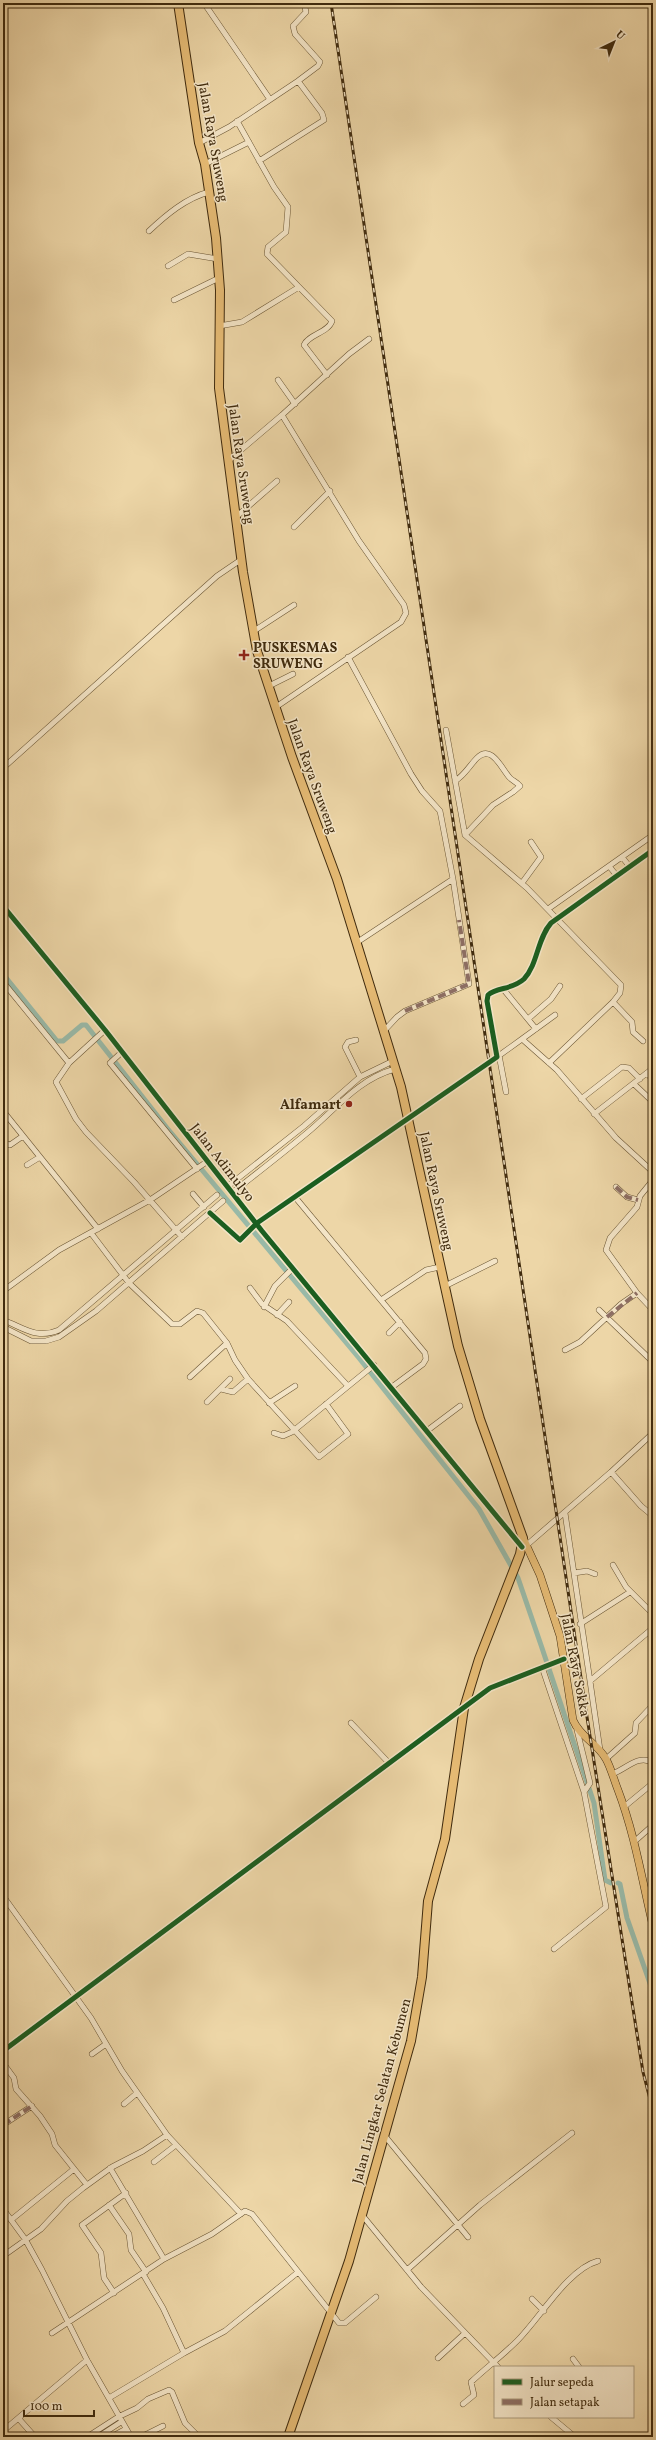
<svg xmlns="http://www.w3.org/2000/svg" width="656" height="2440" font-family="Vollkorn,serif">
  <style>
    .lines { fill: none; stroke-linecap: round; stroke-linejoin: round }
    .canal { stroke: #99b9a7; stroke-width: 5 }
    .minor-casing { stroke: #6b5634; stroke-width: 6 }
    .major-casing { stroke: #402b0e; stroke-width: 8 }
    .highway-casing { stroke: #402b0e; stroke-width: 10 }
    .minor { stroke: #f3e4c6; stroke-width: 5 }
    .major { stroke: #e6bb74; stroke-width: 7 }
    .highway { stroke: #e6bb74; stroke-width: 8 }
    .rail-casing { stroke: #402b0e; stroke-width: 3 }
    .rail { stroke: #f3e4c6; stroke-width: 1.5; stroke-dasharray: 4.5; stroke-linecap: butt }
    .quiet { stroke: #8d6e63; stroke-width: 4; stroke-dasharray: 8 4; stroke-linecap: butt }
    .cycleway-casing { stroke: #f3e4c6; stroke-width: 8 }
    .cycleway { stroke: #1b5e20; stroke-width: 5 }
    .poi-dot { fill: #8f2418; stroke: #f3e4c6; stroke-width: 1.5 }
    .labels { text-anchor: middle; stroke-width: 3; stroke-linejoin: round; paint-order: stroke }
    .street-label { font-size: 14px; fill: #402b0e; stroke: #f3e4c6 }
    .poi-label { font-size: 14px; font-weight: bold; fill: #402b0e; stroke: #f3e4c6; text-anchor: start }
  </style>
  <rect width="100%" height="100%" fill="#edd6a7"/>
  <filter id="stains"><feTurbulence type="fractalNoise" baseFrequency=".005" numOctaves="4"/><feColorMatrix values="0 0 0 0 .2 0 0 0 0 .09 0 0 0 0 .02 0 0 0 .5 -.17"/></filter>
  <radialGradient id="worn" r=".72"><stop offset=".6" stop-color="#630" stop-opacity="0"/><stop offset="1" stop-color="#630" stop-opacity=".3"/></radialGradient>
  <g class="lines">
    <!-- canal -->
    <path class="canal" d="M 3,974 L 57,1041 L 63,1041 L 82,1025 L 86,1025 L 167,1128 L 359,1358 L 479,1509 L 518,1578 L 542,1648 L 594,1803 L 605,1880 L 611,1883
      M 618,1883 L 620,1884 L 627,1918 L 653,1992"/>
    <!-- minor casing -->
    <g class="minor-casing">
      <path id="minor" d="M 204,3 L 269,98
        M 179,7 L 185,3
        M 298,81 L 318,66 L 320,62 L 295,34 L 293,26 L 306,12 L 304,3
        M 237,121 L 274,187 L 288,207 L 286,232 L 268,247 L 267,254 L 332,321 C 328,333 309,334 304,345 L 327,375
        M 199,143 L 229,127 L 298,81 L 322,113 L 324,120 L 259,161
        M 205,164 L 249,142
        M 149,231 C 166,215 186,198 209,192
        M 168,266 L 188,254 L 218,259
        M 174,300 L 219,278
        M 219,326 L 242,322 L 299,287
        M 278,380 L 295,404
        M 282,415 L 349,354 L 369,339
        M 228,461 L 282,415 L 359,541 L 404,605 L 406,613 L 401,622 L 276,707
        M 236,517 L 277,481
        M 294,527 L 330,491
        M 254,631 L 294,605
        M 348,657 L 411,774 L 422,791 L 440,811 L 453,879 L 356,943
        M 269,686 L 293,674
        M 446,730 L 465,835 L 527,888 L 621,985 L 620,993 L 613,1002 L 549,1063
        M 3,768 L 217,576 L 242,559
        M 455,781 C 465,775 469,766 477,758 C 492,743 502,770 510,778 C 513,781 517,782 520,786 L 513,792 L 493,805 L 465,835
        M 622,857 L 630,867
        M 609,866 L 617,876
        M 522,883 L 541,857 L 531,842
        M 3,906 L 105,1030 L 262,1231 L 522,1547
        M 548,909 L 653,835
        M 3,982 L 69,1063 L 105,1030
        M 504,990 L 536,1029
        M 613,1002 L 632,1022 L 633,1032 L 643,1041
        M 528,1019 L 551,999 L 560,986
        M 383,1032 L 397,1017 L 405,1011 L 469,984 L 453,879
        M 522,1039 L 555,1015
        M 356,1040 L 348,1042 L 345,1047 L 360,1077
        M 122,1052 L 110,1063 L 197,1169
        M 499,1055 L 506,1092
        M 497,1057 L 522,1039 L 557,1070 L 616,1138 L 653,1172
        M 69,1063 L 56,1082 L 76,1119 L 86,1132 L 134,1182 L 182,1237
        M 647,1073 L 653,1080
        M 634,1084 L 653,1102
        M 581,1099 L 622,1067 L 629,1068 L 640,1079
        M 3,1111 L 98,1229
        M 594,1114 L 652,1069
        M 3,1143 L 10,1145 L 23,1136
        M 27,1165 L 40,1157
        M 653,1180 L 640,1196 L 637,1207 L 610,1238 L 606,1250 L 637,1293 L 653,1310
        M 227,1187 L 304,1126 L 360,1077 L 393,1061
        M 616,1187 L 627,1197 L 638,1200
        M 232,1193 C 257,1173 282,1154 307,1133 C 335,1110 358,1079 395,1069
        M 193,1194 L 204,1207
        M 295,1197 L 425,1353 L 426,1359 L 423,1364 L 392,1387
        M 210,1213 L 240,1240 L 257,1223 L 497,1057 L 487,1001 L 488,995 C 497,987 512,990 524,979 C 538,964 537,939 551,923 L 653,850
        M 91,1233 L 129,1283 L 172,1324 L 180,1324 L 197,1311 L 203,1313 L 227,1343 L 235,1360 L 248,1379 L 319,1457 L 348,1434 L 326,1404
        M 445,1286 L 495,1261
        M 250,1288 L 262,1304 L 287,1321 L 348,1386
        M 3,1291 L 59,1250 L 150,1200 L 208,1161
        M 381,1300 L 426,1270 L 440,1267
        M 264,1307 L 275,1286 L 293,1268
        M 599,1310 L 653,1362
        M 277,1315 L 289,1302
        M 3,1320 C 23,1327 36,1340 59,1330 L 217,1195
        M 3,1327 L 31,1341 L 46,1341 L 59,1337 L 96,1311 L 223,1201
        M 389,1333 L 400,1322
        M 565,1350 L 580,1342 L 621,1304 L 637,1293
        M 190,1377 L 227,1343
        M 221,1389 L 233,1392 L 248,1379
        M 207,1402 L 230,1379
        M 269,1403 L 295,1386
        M 428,1430 L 460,1406
        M 274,1433 L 283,1436 L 292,1432 L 374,1365
        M 611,1472 L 641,1506 L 653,1516
        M 565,1513 L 590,1681
        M 528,1544 L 611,1472 L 653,1433
        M 613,1565 L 626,1587 L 653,1614
        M 574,1573 L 587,1571 L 595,1574
        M 580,1624 L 630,1592
        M 542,1667 L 584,1792
        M 351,1723 L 389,1763
        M 600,1750 L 590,1681 L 653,1628
        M 606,1759 L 635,1733 L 636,1723 L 653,1705
        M 612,1774 C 625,1770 639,1753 653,1763
        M 624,1807 L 653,1783
        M 635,1841 L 653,1825
        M 3,1896 L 91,2018 L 122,2071 L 167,2135 L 241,2214
        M 554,1949 L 606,1907 L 584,1792 L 590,1783 L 577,1730
        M 3,2051 L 490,1688 L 564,1659
        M 92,2054 L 106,2044
        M 3,2063 L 14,2078 L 16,2089 L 40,2116 L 52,2134 L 55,2145 L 87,2185
        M 124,2104 L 137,2093
        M 3,2123 L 6,2123 L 32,2106
        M 384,2135 L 468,2237
        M 154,2162 L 176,2145
        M 110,2168 L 164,2259
        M 109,2205 L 129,2234 L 131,2250 L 146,2272
        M 3,2209 L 25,2239 L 42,2270 L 87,2360 L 131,2437
        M 362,2215 L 421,2287 L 498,2367
        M 11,2220 L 74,2169
        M 3,2256 L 41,2229 L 67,2201 L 83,2188 L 112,2167 L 143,2151 L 167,2135
        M 407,2270 L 480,2205 L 572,2133
        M 143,2274 L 163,2308 L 184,2353 L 225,2331 L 297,2273
        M 114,2293 L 104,2278 L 101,2253 L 82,2225 L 126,2193
        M 532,2299 L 544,2311
        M 52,2333 L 164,2259 L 212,2234 L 245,2211 L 252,2214 L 339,2323 L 345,2323 L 376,2297
        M 438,2358 L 465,2333
        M 573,2359 L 579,2367
        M 109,2398 L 184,2353
        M 463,2404 L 474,2395 L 471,2382 C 486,2368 503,2355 517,2341 C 540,2318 568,2269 598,2261
        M 551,2417 L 575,2437
        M 19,2419 L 35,2437
        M 3,2431 L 87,2360
        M 115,2435 L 126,2429
        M 87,2437 L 118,2417 L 137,2408 L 148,2399 L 169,2390 L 172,2392 L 185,2423 L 199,2437
        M 98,2437 L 121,2422
        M 141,2437 L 163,2426"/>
    </g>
    <!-- major casing -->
    <g class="major-casing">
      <path id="major" d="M 523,1538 L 540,1575 L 560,1636 L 573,1720 C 580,1737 597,1743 606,1759 C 611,1768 614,1780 618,1790 C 635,1835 642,1880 653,1926"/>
    </g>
    <!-- highway casing -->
    <g class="highway-casing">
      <path id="highway" d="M 178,3 L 199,143 L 205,164 L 216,238 L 220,290 L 219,388 L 243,572 L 257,651 L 292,757 L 337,879 L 401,1087 L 458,1346 L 480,1419 L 523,1538 L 520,1554 L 479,1659 L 464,1708 L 445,1839 L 428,1901 L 422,1977 L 411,2041 L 349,2261 L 288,2437"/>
    </g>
    <!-- minor -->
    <use href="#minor" class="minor"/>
    <!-- major -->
    <use href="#major" class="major"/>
    <!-- highway -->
    <use href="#highway" class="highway"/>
    <!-- rail casing -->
    <g class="rail-casing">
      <path id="rail" d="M 331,3 L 584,1698 L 643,2072 L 653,2111"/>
    </g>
    <!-- rail -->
    <use href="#rail" class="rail"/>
    <!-- quiet -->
    <path class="quiet" d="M 405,1011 L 469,984 L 459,920
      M 616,1187 L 627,1197 L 638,1200
      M 607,1317 L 637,1293
      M 3,2123 L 6,2123 L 32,2106"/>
    <!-- cycleway casing -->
    <g class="cycleway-casing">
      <path id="cycleway" d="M 3,906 L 105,1030 L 262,1231 L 522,1547
        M 210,1213 L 240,1240 L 257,1223 L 497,1057 L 487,1001 L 488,995 C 497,987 512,990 524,979 C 538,964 537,939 551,923 L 653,850
        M 3,2051 L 490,1688 L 564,1659"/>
    </g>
    <!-- cycleway -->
    <use href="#cycleway" class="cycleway"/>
  </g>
  <!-- markers -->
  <g class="poi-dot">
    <path d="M242 649h4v4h4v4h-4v4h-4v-4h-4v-4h4z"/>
    <circle cx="349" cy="1104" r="4"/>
  </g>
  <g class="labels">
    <!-- street labels -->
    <g class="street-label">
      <text transform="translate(214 142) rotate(80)" y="5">Jalan Raya Sruweng</text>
      <text transform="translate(242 464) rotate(82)" y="5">Jalan Raya Sruweng</text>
      <text transform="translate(313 776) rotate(70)" y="5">Jalan Raya Sruweng</text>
      <text transform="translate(223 1162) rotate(52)" y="5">Jalan Adimulyo</text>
      <text transform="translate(437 1191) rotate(78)" y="5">Jalan Raya Sruweng</text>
      <text transform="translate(576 1665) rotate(79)" y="5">Jalan Raya Sokka</text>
      <text transform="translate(381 2091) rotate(-75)" y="5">Jalan Lingkar Selatan Kebumen</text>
    </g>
    <!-- poi labels -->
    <g class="poi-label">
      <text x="253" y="652">PUSKESMAS<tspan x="253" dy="16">SRUWENG</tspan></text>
      <text x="341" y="1109" text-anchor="end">Alfamart</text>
    </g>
  </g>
  <!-- margin -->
  <rect width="656" height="2440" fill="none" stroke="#edd6a7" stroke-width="16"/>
  <rect x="4" y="4" width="648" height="2432" fill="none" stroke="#402b0e" stroke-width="2"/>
  <rect x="8" y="8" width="640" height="2424" fill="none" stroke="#402b0e"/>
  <!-- legend -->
  <rect x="494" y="2366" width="140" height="52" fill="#f3e4c6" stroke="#ab9a7c"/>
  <rect x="502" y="2379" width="20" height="6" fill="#1b5e20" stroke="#ab9a7c"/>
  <text x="530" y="2386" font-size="12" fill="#402b0e">Jalur sepeda</text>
  <rect x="502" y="2399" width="20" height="6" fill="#8d6e63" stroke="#ab9a7c"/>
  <text x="530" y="2406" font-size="12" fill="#402b0e">Jalan setapak</text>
  <!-- north arrow -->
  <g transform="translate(614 42) rotate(43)" stroke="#f3e4c6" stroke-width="3" paint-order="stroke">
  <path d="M0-3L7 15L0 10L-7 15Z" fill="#402b0e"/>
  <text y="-6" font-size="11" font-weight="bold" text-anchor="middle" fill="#402b0e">U</text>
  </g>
  <!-- scale -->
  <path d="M24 2410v6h70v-6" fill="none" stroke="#402b0e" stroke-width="2"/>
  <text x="30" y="2410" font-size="12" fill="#402b0e" stroke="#f3e4c6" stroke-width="3" paint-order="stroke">100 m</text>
  <rect width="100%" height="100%" filter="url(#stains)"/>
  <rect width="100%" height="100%" fill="url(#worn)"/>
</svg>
